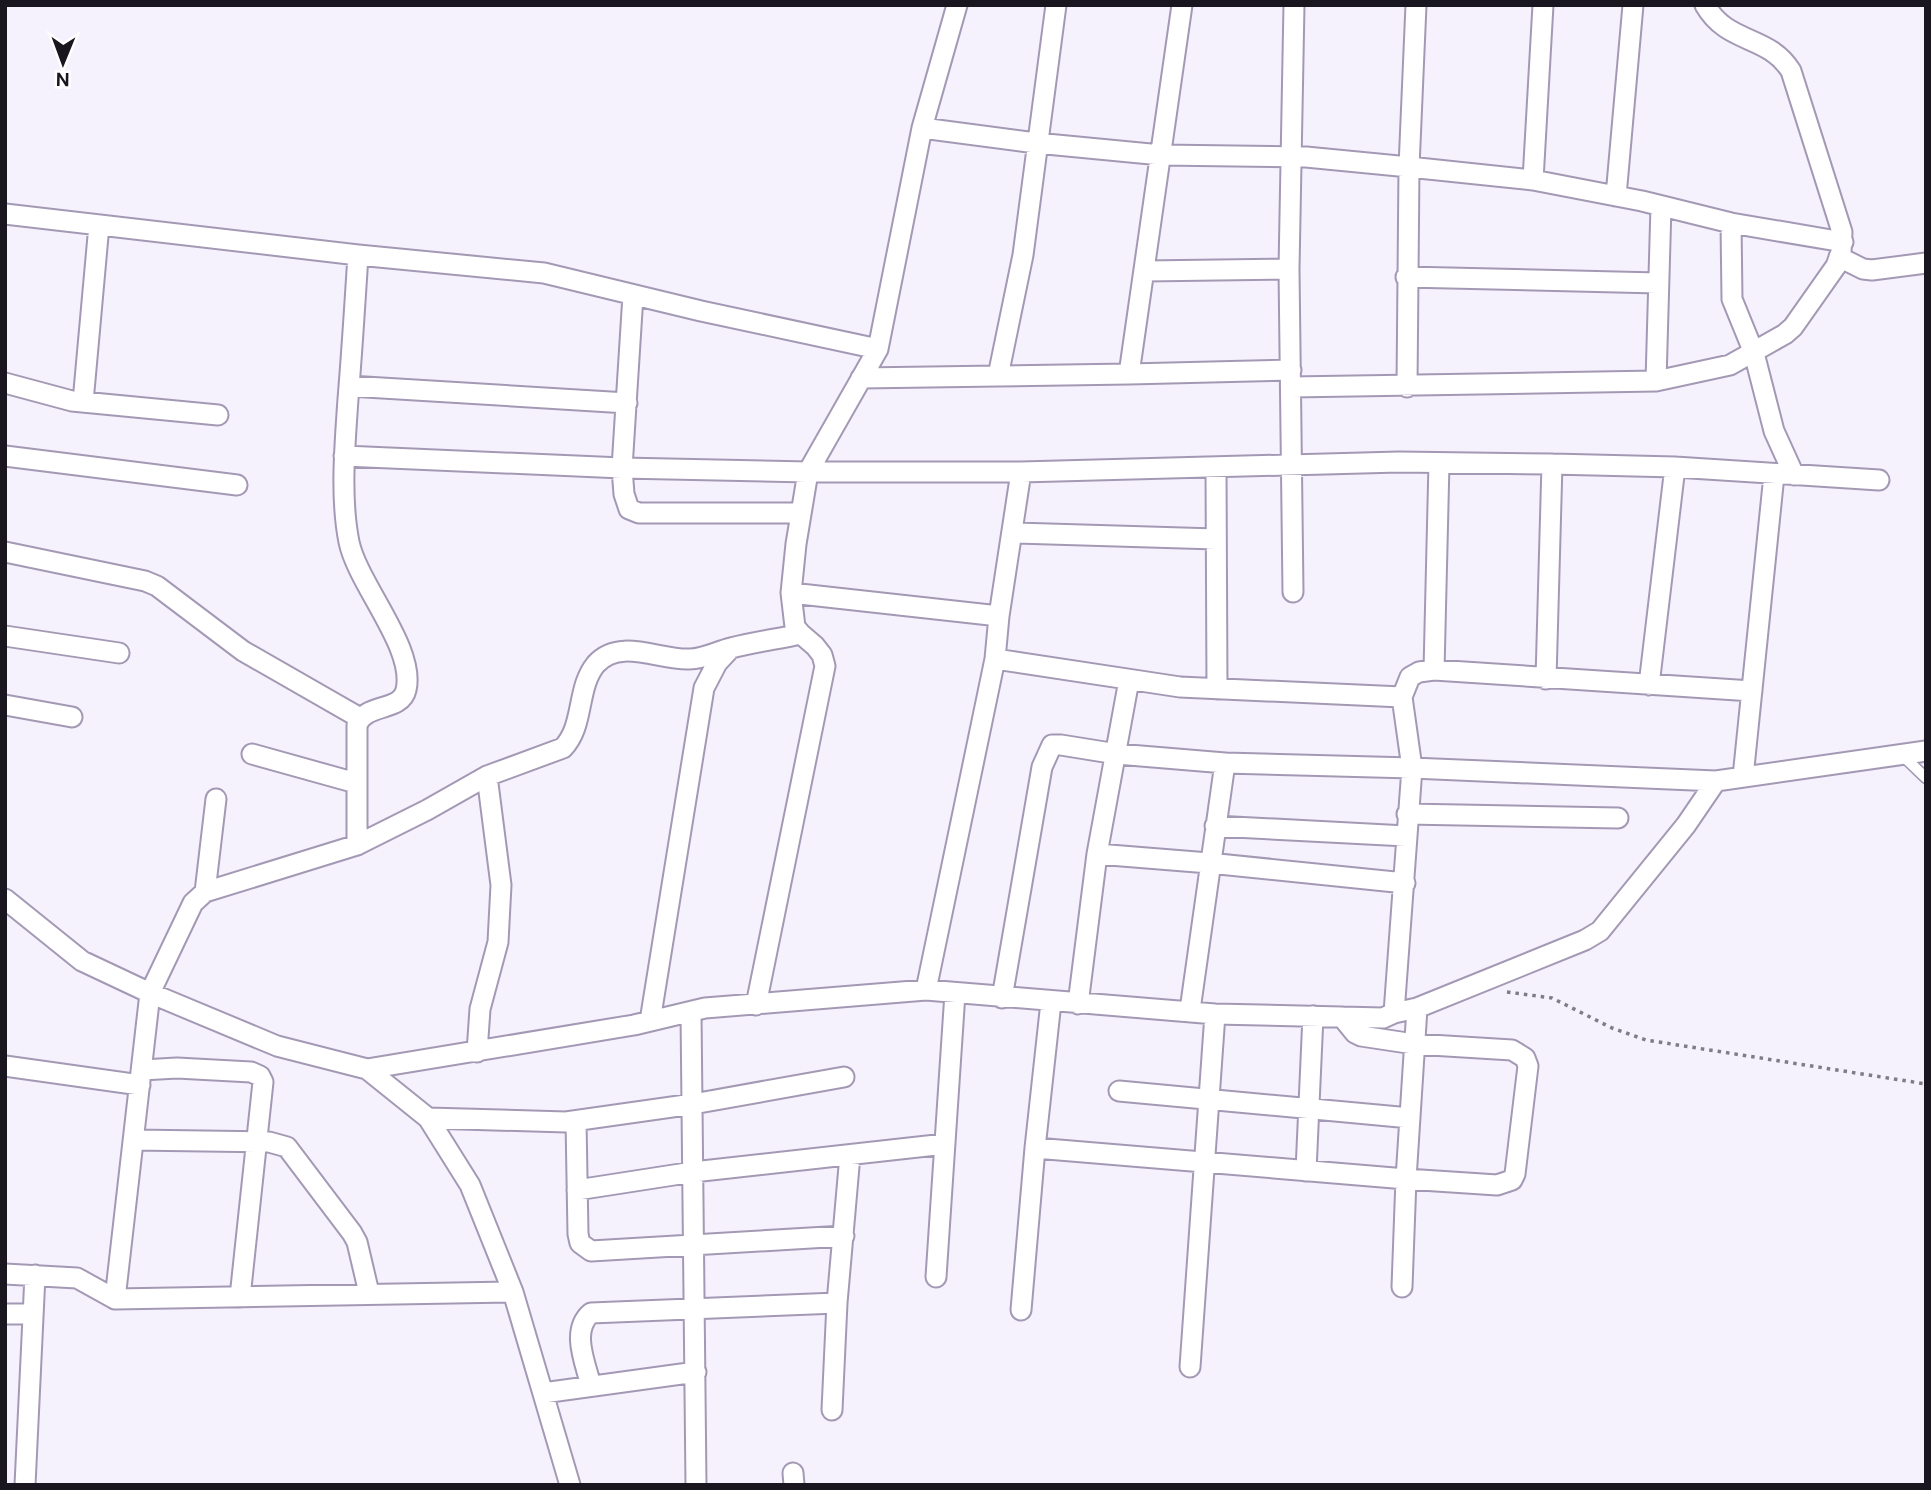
<svg xmlns="http://www.w3.org/2000/svg" width="1931" height="1490" font-family="'DM Sans',sans-serif">
  <style>
    .lines { fill: none; stroke-linecap: round; stroke-linejoin: round }
    .service-casing { stroke: #a499b4; stroke-width: 13 }
    .minor-casing { stroke: #a499b4; stroke-width: 23 }
    .path { stroke: #807c87; stroke-width: 3.5; stroke-dasharray: 3.5 5; stroke-linecap: butt }
    .service { stroke: #fff; stroke-width: 10 }
    .minor { stroke: #fff; stroke-width: 19 }
  </style>
  <rect width="100%" height="100%" fill="#f5f1fd"/>
  <g class="lines">
    <!-- service casing -->
    <g class="service-casing">
      <path id="service" d="M 1902,755 L 1926,778"/>
    </g>
    <!-- minor casing -->
    <g class="minor-casing">
      <path id="minor" d="M 1056,5 L 1023,255 L 998,376 L 1129,374 L 1182,5
        M 922,128 L 1036,143 L 1161,155 L 1306,157 L 1409,167 L 1416,5
        M 1533,180 L 1642,201 L 1731,223 L 1843,242
        M 1616,196 L 1633,5
        M 5,214 L 358,255 L 544,273 L 701,311 L 878,349
        M 1731,223 L 1732,299 L 1754,353 L 1774,431 L 1794,475
        M 1839,257 L 1863,269 L 1872,270 L 1926,263
        M 1145,271 L 1289,269
        M 1406,277 L 1658,283
        M 633,295 L 622,468 L 624,494 L 629,509 L 639,513 L 801,513
        M 1129,374 L 1291,370
        M 861,378 L 998,376
        M 1656,381 L 1661,206
        M 5,383 L 72,401 L 218,415
        M 349,386 L 627,403
        M 1291,387 L 1656,381 L 1730,365 L 1785,334 L 1793,327 L 1836,266 L 1841,252 L 1842,232 L 1791,71 C 1768,34 1728,45 1705,5
        M 1407,387 L 1409,167 L 1533,180 L 1543,5
        M 83,402 L 99,225
        M 5,456 L 237,485
        M 344,456 L 622,468 L 808,472 L 1021,472 L 1399,462 L 1552,464 L 1675,467 L 1879,480
        M 1216,468 L 1217,689
        M 1012,533 L 1216,539
        M 5,552 L 145,581 L 157,586 L 243,651 L 360,718
        M 1293,592 L 1289,269 L 1294,5
        M 999,616 L 1021,472
        M 5,636 L 119,653
        M 1434,670 L 1439,463
        M 1546,679 L 1552,464
        M 1649,685 L 1675,467
        M 1402,697 L 1410,677 L 1419,672 L 1434,670 L 1752,691
        M 5,705 L 72,717
        M 252,754 L 356,783
        M 1743,777 L 1774,475
        M 1407,814 L 1618,818
        M 1215,826 L 1406,836
        M 357,845 L 357,725 C 365,703 401,712 406,690 C 416,648 358,585 349,542 C 340,497 345,444 348,399 C 352,351 355,303 358,255
        M 1097,854 L 1209,863 L 1405,883
        M 205,892 L 216,799
        M 5,899 L 82,961 L 150,993 L 277,1046 L 367,1069 L 634,1025 L 705,1008 L 926,990 L 1215,1014 L 1383,1018 L 1394,1013 L 1412,768 L 1402,697 L 1180,687 L 995,659 L 999,616 L 791,593
        M 926,990 L 995,659
        M 1002,998 L 1042,767 L 1052,745 L 1061,745 L 1117,754 L 1225,763 L 1412,768 L 1716,781 L 1926,751
        M 1078,1004 L 1097,854 L 1129,680
        M 756,1005 L 825,666 L 822,655 L 815,646 L 801,634 L 795,627 L 791,593 L 796,544 L 808,472 L 878,349 L 922,128 L 957,5
        M 1190,1010 L 1225,763
        M 691,1012 L 696,1485
        M 1394,1013 L 1417,1008 L 1585,940 L 1600,931 L 1686,825 L 1716,781
        M 650,1021 L 704,688 L 717,663 L 731,648
        M 477,1052 L 480,1009 L 498,942 L 501,885 L 487,776
        M 5,1066 L 140,1085
        M 367,1069 L 428,1118 L 470,1185 L 513,1292 L 570,1485
        M 142,1070 L 177,1068 L 251,1072 L 260,1076 L 263,1082 L 240,1297
        M 1119,1091 L 1410,1118
        M 428,1118 L 566,1122 L 693,1104 L 844,1077
        M 576,1121 L 578,1234 L 580,1243 L 591,1251 L 844,1236
        M 134,1140 L 269,1142 L 287,1147 L 352,1233 L 357,1242 L 369,1293
        M 1035,1148 L 1406,1179 L 1497,1185 L 1512,1180 L 1515,1174 L 1528,1066 L 1525,1058 L 1512,1050 L 1414,1044 L 1361,1036 L 1355,1033 L 1342,1017
        M 1306,1171 L 1313,1016
        M 577,1190 L 693,1172 L 945,1144
        M 5,1274 L 77,1278 L 115,1299 L 513,1292
        M 936,1277 L 955,993
        M 1402,1287 L 1406,1179 L 1417,1008
        M 115,1299 L 150,993 L 193,903 L 205,892 L 357,845 L 427,810 L 487,776 L 563,748 C 585,725 576,688 596,664 C 620,637 661,661 690,659 C 704,659 718,651 731,648 C 754,642 778,639 801,634
        M 1021,1310 L 1035,1148 L 1051,1002
        M 5,1314 L 33,1314
        M 1190,1367 L 1215,1014
        M 591,1386 C 586,1364 570,1331 591,1313 L 837,1303
        M 543,1393 L 696,1372
        M 832,1410 L 837,1303 L 850,1155
        M 793,1473 L 794,1485
        M 25,1485 L 35,1275"/>
    </g>
    <!-- path -->
    <path class="path" d="M 1507,992 L 1552,998 L 1612,1028 L 1646,1040 L 1926,1084"/>
    <!-- service -->
    <use href="#service" class="service"/>
    <!-- minor -->
    <use href="#minor" class="minor"/>
  </g>
  <!-- border -->
  <rect width="1931" height="1490" fill="none" stroke="#1a1620" stroke-width="14"/>
  <!-- north arrow -->
  <g transform="translate(63 63) rotate(181)" stroke="#ffffff" stroke-width="5" paint-order="stroke">
  <path d="M0-5L12 26L0 18L-12 26Z" fill="#1a1620"/>
  <text y="-10" font-size="19" font-weight="bold" text-anchor="middle" fill="#1a1620">N</text>
  </g>
</svg>
